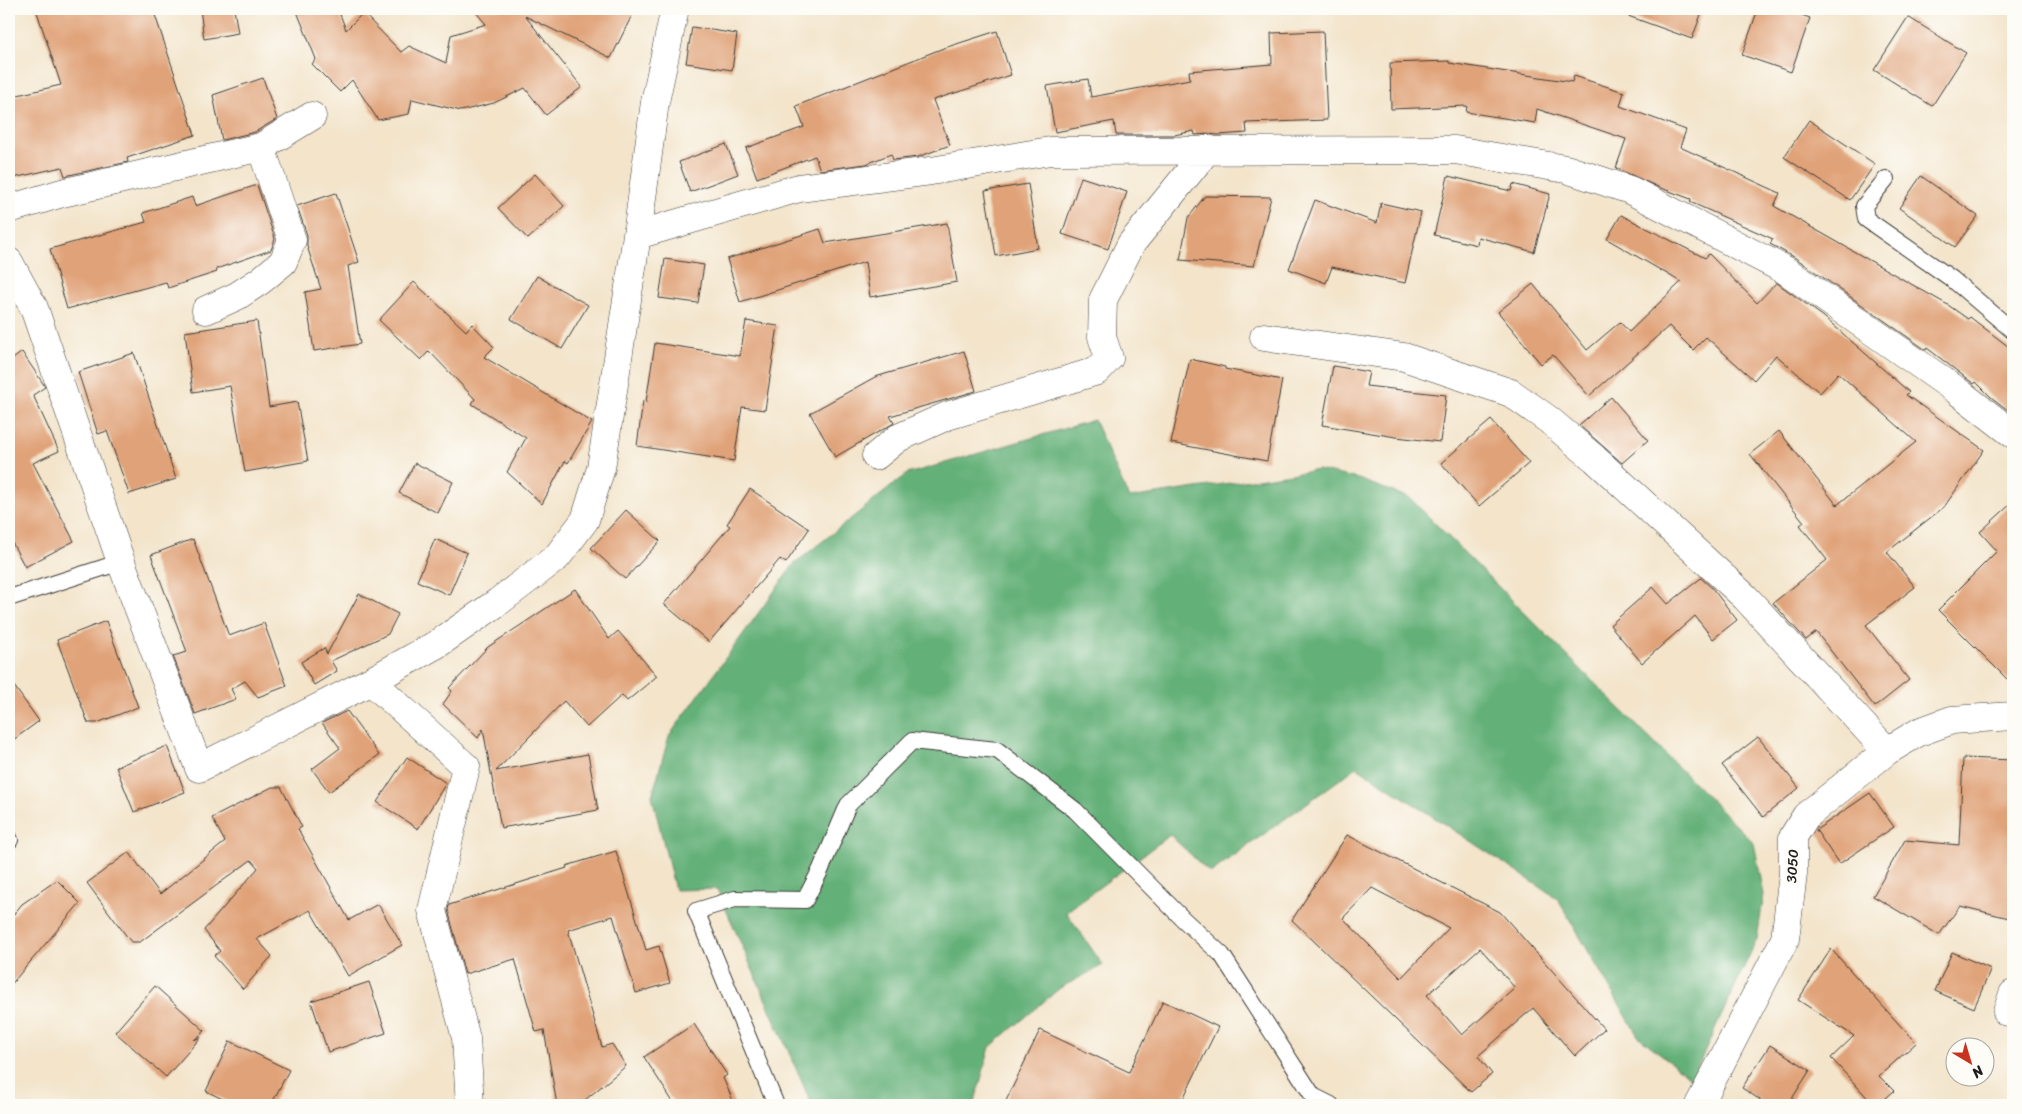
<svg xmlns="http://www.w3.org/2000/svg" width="2022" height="1114" font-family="Sriracha,sans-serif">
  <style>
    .forest { fill: #64b078; stroke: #40664a }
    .building { fill: #e0a278; fill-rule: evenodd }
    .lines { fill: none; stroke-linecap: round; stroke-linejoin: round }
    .service-casing { stroke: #3c3a36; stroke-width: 18 }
    .minor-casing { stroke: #3c3a36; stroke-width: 29 }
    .service { stroke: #fff; stroke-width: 16 }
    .minor { stroke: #fff; stroke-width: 28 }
    .labels { text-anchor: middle; stroke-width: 5; stroke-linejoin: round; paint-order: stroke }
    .street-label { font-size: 14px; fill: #1c1c1c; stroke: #fdfcf7 }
  </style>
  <rect width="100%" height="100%" fill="#fdfcf7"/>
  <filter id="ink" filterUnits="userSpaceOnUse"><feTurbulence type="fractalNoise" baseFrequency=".02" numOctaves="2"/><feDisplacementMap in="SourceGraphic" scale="10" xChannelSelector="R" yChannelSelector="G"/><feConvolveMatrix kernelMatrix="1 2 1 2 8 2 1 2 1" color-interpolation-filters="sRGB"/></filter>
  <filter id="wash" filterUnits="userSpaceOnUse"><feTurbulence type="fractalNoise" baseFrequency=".0096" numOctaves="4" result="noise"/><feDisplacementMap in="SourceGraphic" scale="20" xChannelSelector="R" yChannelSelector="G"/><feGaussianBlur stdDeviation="1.12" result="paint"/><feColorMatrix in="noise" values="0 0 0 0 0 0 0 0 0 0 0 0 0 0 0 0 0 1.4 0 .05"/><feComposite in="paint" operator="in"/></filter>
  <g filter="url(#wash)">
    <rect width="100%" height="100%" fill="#f3e4ca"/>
    <!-- forest -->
    <path class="forest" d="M 1094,420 L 1129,498 L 1318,470 L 1358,479 L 1410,498 L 1754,843 L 1764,894 L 1757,939 L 1692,1079 L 1638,1036 L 1557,898 L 1357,767 L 1210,873 L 1170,835 L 1066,912 L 1103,965 L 1060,988 L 990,1047 L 974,1105 L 812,1105 L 717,889 L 675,890 L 652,796 L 669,736 L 794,564 L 907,474 Z"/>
    <g id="blocks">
      <!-- building -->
      <path class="building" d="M 36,9 L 153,9 L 195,135 L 127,158 L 128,162 L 65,176 L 62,167 L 9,179 L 9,97 L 61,85 Z
        M 200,9 L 234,9 L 238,33 L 204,39 Z
        M 296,9 L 338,9 L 346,30 L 363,13 L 401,52 L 409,46 L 446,63 L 451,35 L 486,24 L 473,9 L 635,9 L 611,58 L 525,16 L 582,87 L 546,115 L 525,88 L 494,103 L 461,111 L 412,99 L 409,114 L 378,120 L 352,80 L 340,92 L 312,64 L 316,59 Z
        M 1617,9 L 1703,9 L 1692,39 L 1617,12 Z
        M 1758,9 L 1784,9 L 1810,18 L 1791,72 L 1742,55 Z
        M 1908,17 L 1966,53 L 1932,106 L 1874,70 Z
        M 692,27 L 737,34 L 732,70 L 686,63 Z
        M 997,31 L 1011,75 L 933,100 L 950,145 L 918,157 L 893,160 L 891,154 L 866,164 L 820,170 L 815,156 L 757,178 L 746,148 L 804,127 L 796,106 L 941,49 Z
        M 1323,31 L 1327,120 L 1246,123 L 1247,133 L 1218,135 L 1210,134 L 1195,135 L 1194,131 L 1174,135 L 1116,135 L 1114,121 L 1055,132 L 1047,86 L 1088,79 L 1091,97 L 1190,79 L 1189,71 L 1272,64 L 1271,33 Z
        M 1449,61 L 1449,63 L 1572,82 L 1574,76 L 1624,92 L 1620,106 L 1686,130 L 1680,147 L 1780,193 L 1774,206 L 1948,305 L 1968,319 L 1970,317 L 2013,350 L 2013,414 L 1991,397 L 1976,382 L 1974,384 L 1927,348 L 1926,350 L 1794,257 L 1770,244 L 1773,239 L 1690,202 L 1691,199 L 1658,187 L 1616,168 L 1626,139 L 1537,109 L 1535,123 L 1466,112 L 1467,106 L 1391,109 L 1390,63 Z
        M 263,78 L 277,119 L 255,132 L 222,140 L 213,95 Z
        M 1809,120 L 1875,164 L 1850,200 L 1784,157 Z
        M 726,144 L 738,174 L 690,192 L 679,162 Z
        M 535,174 L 564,206 L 528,239 L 498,208 Z
        M 1448,176 L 1511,191 L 1513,184 L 1550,194 L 1534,252 L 1478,237 L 1477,245 L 1434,235 Z
        M 1921,176 L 1978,216 L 1955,247 L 1899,208 Z
        M 1081,177 L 1127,192 L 1108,249 L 1062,234 Z
        M 1028,184 L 1038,248 L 996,256 L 985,191 Z
        M 257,185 L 275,239 L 271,250 L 216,269 L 217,272 L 168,288 L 166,282 L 67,309 L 50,249 L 146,222 L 143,213 L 192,197 L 195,206 Z
        M 336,193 L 359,262 L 348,266 L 360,344 L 314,351 L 305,292 L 321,289 L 307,246 L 307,235 L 297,206 Z
        M 1205,196 L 1271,197 L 1254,266 L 1180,260 L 1188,218 Z
        M 1315,200 L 1377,223 L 1381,203 L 1421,212 L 1405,283 L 1332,267 L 1326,283 L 1289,269 Z
        M 1621,215 L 1705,258 L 1709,254 L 1757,303 L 1776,283 L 1777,283 L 1824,317 L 1909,392 L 1906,395 L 1984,450 L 1944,507 L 1887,552 L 1915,587 L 1866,625 L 1909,680 L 1875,707 L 1816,632 L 1806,640 L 1773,603 L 1827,560 L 1800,525 L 1804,522 L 1750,454 L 1779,431 L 1837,505 L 1916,442 L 1838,373 L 1820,393 L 1776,355 L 1754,380 L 1706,337 L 1693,350 L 1669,326 L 1589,396 L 1553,355 L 1541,364 L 1498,312 L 1533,284 L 1587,350 L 1620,322 L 1629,332 L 1681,282 L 1607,239 Z
        M 947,223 L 957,282 L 870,297 L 865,262 L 740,302 L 727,259 L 820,229 L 825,243 Z
        M 665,259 L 704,265 L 698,303 L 659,298 Z
        M 537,276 L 588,305 L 562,349 L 511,319 Z
        M 414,282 L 466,331 L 472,324 L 494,347 L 484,357 L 592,422 L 568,463 L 565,461 L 542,504 L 507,472 L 526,438 L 472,404 L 475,399 L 429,351 L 421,360 L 379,320 Z
        M 257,321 L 269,407 L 297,402 L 308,461 L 245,472 L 230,386 L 193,392 L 185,332 Z
        M 746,321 L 778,326 L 765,410 L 742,407 L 734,461 L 637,446 L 643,401 L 646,402 L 655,343 L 740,356 Z
        M 964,351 L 976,391 L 890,416 L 894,423 L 835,457 L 810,413 L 875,377 Z
        M 22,352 L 44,385 L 45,387 L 33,395 L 59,451 L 33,463 L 74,541 L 25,567 L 9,537 L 9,362 Z
        M 134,353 L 176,479 L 129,494 L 107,431 L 98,434 L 78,372 Z
        M 1190,359 L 1225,367 L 1225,369 L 1282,380 L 1267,461 L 1171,443 Z
        M 1333,366 L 1369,372 L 1366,386 L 1446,395 L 1440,442 L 1396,437 L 1322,425 Z
        M 1611,397 L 1648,440 L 1622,463 L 1579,425 Z
        M 1491,420 L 1529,463 L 1479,506 L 1441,463 Z
        M 415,463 L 453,482 L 438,513 L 399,493 Z
        M 750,489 L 809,529 L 786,563 L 780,559 L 709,642 L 664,604 L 730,526 L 727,524 Z
        M 2013,502 L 2013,685 L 1938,610 L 1997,551 L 1980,532 Z
        M 626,510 L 660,541 L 625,579 L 591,548 Z
        M 193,539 L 229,636 L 264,623 L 287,686 L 258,697 L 245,681 L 231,689 L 236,699 L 195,714 L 173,656 L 187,652 L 151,555 Z
        M 435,539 L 467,553 L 449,595 L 417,581 Z
        M 1701,578 L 1712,588 L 1737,620 L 1713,639 L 1695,616 L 1642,663 L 1610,625 L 1653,587 L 1668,604 Z
        M 575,589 L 609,639 L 618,631 L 657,676 L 627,701 L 622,695 L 587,727 L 564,701 L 496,771 L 588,754 L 598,810 L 501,828 L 483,729 L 478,738 L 443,704 L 452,691 L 449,688 L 488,647 Z
        M 359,594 L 398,614 L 388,634 L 331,661 L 337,671 L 314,685 L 301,662 L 324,648 L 327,654 Z
        M 106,621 L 138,707 L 97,723 L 88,723 L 57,640 Z
        M 9,679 L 39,721 L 9,743 Z
        M 347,711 L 379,755 L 329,792 L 312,769 L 340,748 L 322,723 Z
        M 1758,737 L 1799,788 L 1763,817 L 1722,765 Z
        M 167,746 L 185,792 L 134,812 L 116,767 Z
        M 407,757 L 446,783 L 418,829 L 377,802 Z
        M 1963,758 L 2013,760 L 2013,919 L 1960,906 L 1939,935 L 1873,896 L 1905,840 L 1959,845 Z
        M 272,787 L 281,787 L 302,827 L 298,829 L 349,920 L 378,904 L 402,945 L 348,976 L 310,910 L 257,939 L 272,956 L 243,989 L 214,956 L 220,951 L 204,930 L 258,868 L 251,860 L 140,942 L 131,942 L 87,883 L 129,852 L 160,894 L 225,842 L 212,818 Z
        M 1870,793 L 1894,827 L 1839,864 L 1816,830 Z
        M 1347,835 L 1500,912 L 1604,1029 L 1575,1056 L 1533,1008 L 1478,1056 L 1492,1074 L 1471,1092 L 1292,920 ZM 1372,888 L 1449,928 L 1401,978 L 1343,918 ZM 1480,948 L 1515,988 L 1462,1035 L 1427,995 Z
        M 616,851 L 646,950 L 659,946 L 670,983 L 636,993 L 613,916 L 568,930 L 602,1047 L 612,1044 L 626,1066 L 579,1105 L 557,1105 L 544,1030 L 536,1032 L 515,959 L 465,974 L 448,910 L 449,905 L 567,868 L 566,866 Z
        M 57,880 L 80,903 L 9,987 L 9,920 L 22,904 Z
        M 1831,949 L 1916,1043 L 1879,1076 L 1894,1091 L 1878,1105 L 1874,1105 L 1831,1058 L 1854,1036 L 1798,1000 Z
        M 1952,952 L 1991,969 L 1974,1008 L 1935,991 Z
        M 369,982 L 386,1033 L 328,1052 L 311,1001 Z
        M 155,986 L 205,1031 L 194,1040 L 201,1037 L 166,1077 L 115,1032 Z
        M 1163,1001 L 1218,1027 L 1180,1105 L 1004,1105 L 1040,1030 L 1129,1072 Z
        M 694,1024 L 727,1075 L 723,1078 L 735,1105 L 675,1105 L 644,1057 Z
        M 230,1041 L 289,1070 L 271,1105 L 235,1105 L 206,1091 Z
        M 1770,1045 L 1810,1070 L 1788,1105 L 1768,1105 L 1742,1088 Z"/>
    </g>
  </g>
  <g filter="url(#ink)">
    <use href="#blocks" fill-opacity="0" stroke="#3c3a36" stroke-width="1"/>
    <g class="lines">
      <!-- service casing -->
      <g class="service-casing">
        <path id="service" d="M 1886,179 L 1864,206 L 1866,219 L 1952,279 L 2013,331
          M 9,598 L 121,562
          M 9,838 L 10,840
          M 776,1105 L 696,911 L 735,899 L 805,900 L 820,871 L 848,805 L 912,741 L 997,750 L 1075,810 L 1183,919 L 1222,955 L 1313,1096 L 1331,1105"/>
      </g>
      <!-- minor casing -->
      <g class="minor-casing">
        <path id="minor" d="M 9,209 L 62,193 L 261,147
          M 637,235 L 799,188 L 931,171 L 1050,151 L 1455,150 L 1566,169 L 1630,190 L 1785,270 L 1956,390 L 2013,434
          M 9,262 L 34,308 L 121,562 L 199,768 L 371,681 L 439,643 L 498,602 L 557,557 L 585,520 L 601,468 L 637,235 L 655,102 L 674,13
          M 206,310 L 237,296 L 260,281 L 283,262 L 292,240 L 261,147 L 312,116
          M 1264,337 L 1404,357 L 1511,393 L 1549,420 L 1595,459 L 1745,597 L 1887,751
          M 876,456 L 898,438 L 947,416 L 1097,371 L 1109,358 L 1102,337 L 1103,300 L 1131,244 L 1208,149
          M 371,681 L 466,767 L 432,910 L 466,1038 L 470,1105
          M 2007,1012 L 2013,994
          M 1699,1105 L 1785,939 L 1793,874 L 1793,837 L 1806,816 L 1887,751 L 1919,732 L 1952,720 L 2013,716"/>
      </g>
      <!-- service -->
      <use href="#service" class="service"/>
      <!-- minor -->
      <use href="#minor" class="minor"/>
    </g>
  </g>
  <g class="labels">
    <!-- street labels -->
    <g class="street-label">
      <text transform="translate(1792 866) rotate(-87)" y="5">3050</text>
    </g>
  </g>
  <!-- margin -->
  <rect width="2022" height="1114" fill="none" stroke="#fdfcf7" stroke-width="30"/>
  <!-- north arrow -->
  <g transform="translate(1970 1062) rotate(142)"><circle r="24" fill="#fdfcf7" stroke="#a3a29f"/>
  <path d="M0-4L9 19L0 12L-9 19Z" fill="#c8321e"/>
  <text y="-8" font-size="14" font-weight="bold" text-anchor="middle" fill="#1c1c1c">N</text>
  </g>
</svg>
